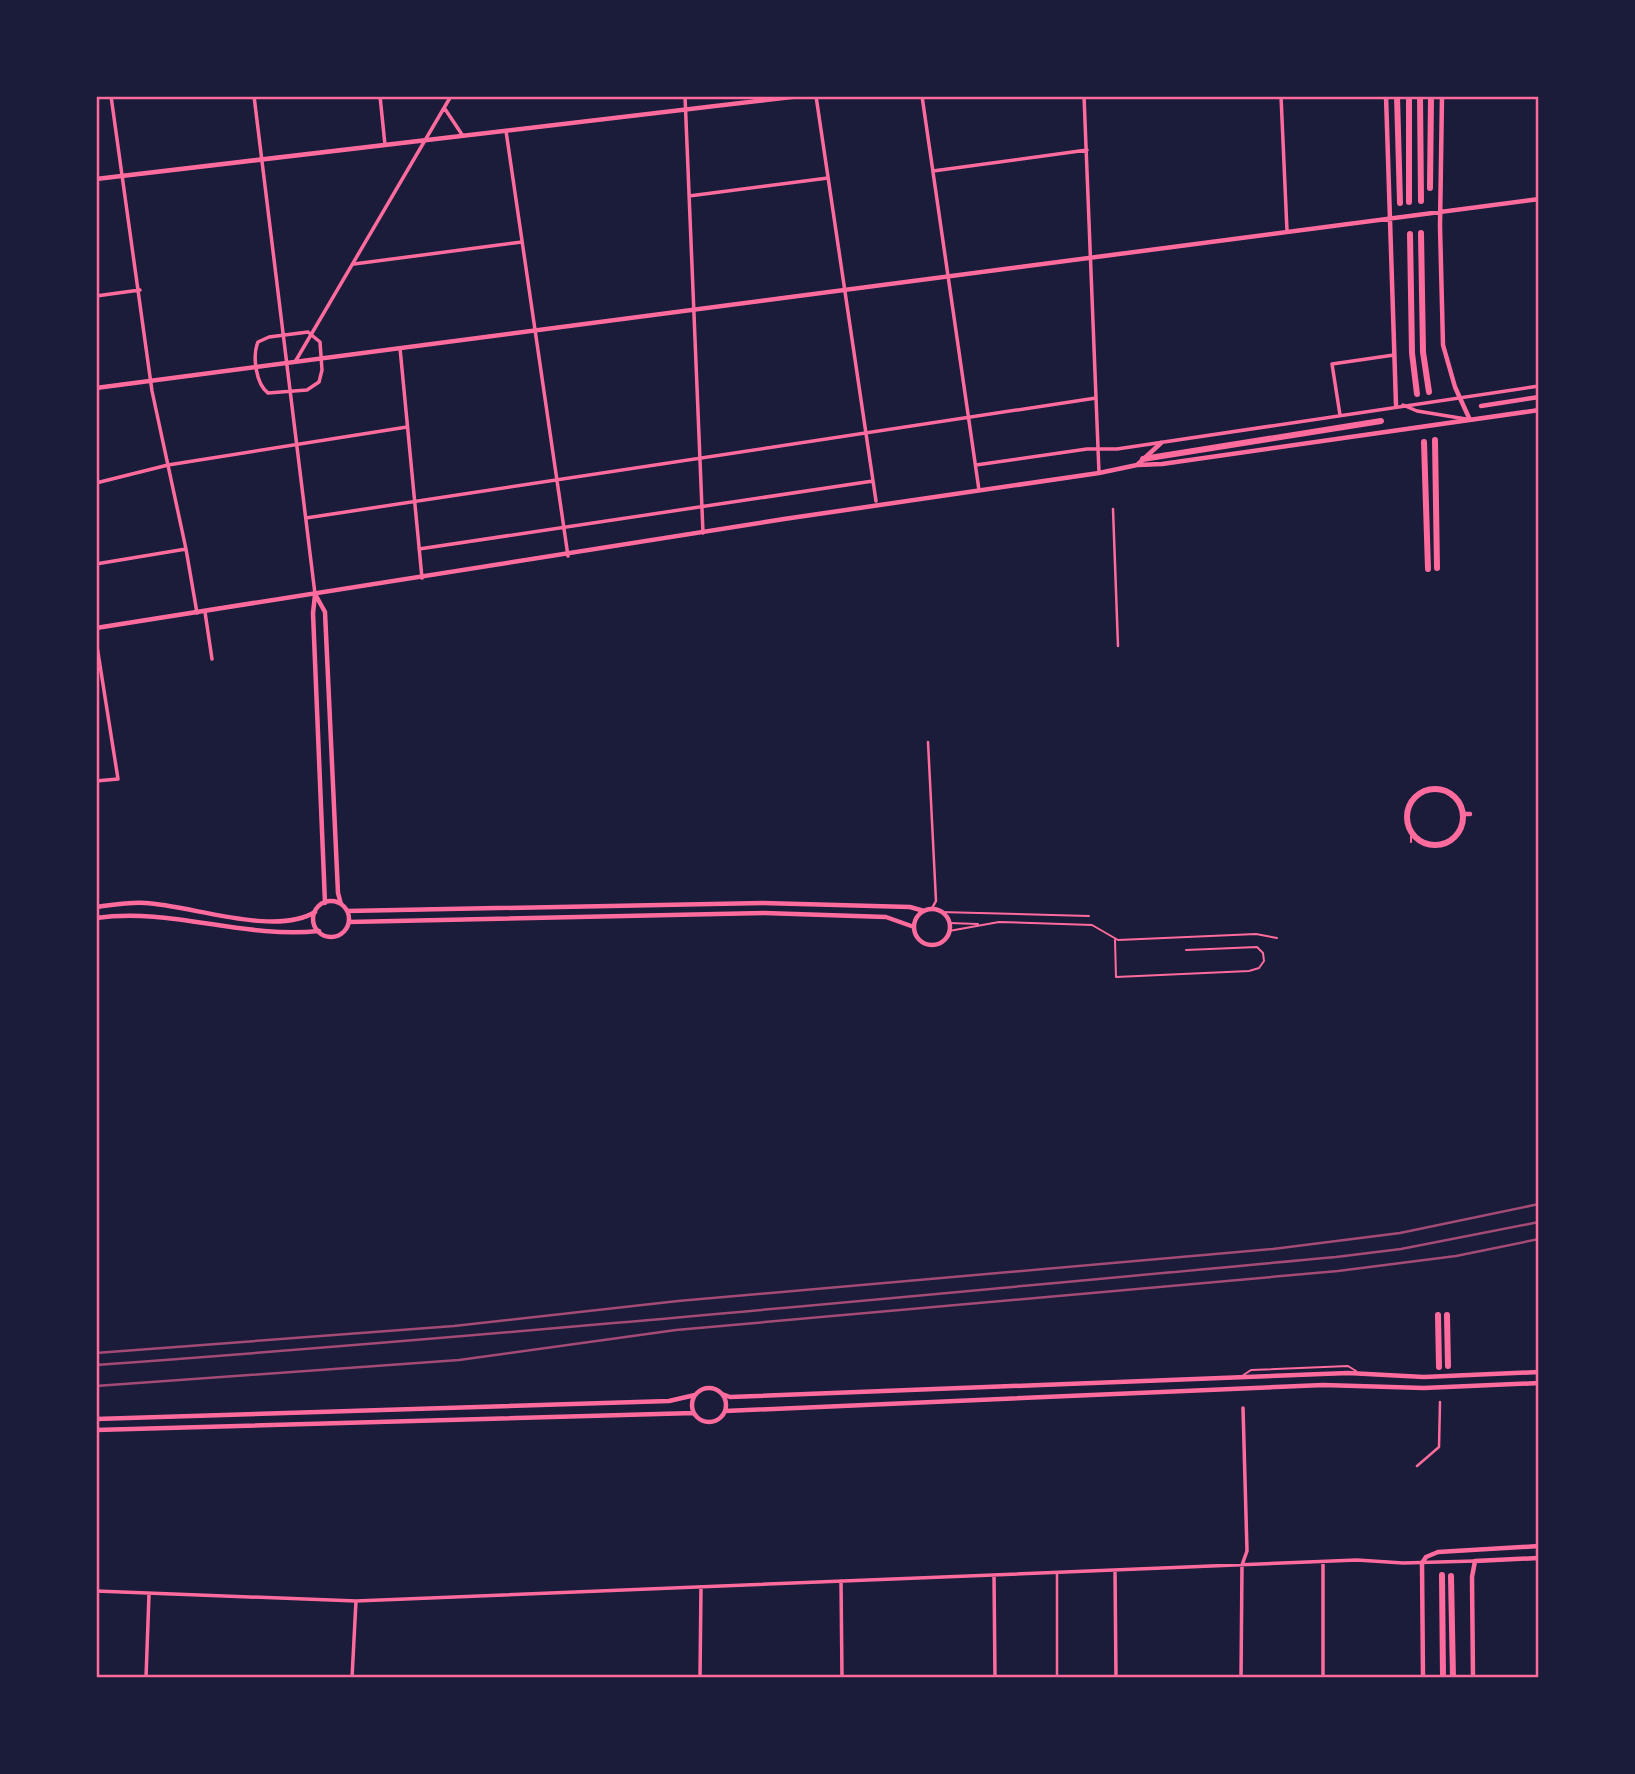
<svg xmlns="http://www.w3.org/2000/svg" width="1635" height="1774" font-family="Poppins,sans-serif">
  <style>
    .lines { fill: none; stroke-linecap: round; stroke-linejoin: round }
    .service { stroke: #ff6b9d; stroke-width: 2 }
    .pedestrian { stroke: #ff6b9d; stroke-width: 2.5 }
    .minor { stroke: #ff6b9d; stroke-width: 3.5 }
    .tertiary { stroke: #ff6b9d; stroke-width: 4.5 }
    .primary { stroke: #ff6b9d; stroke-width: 6 }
    .rail { stroke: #a44b75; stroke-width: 2.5 }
    .neatline { fill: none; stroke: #ff6b9d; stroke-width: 2.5 }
  </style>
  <rect width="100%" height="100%" fill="#1b1b3a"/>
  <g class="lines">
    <!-- service -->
    <path class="service" d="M 1411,842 L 1411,832
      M 940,912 L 1089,916
      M 949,923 L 978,924
      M 949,931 L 999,922 L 1092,925 L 1118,940 L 1256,934 L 1277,938
      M 1115,940 L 1116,977 L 1249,971 L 1259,968 L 1264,961 L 1263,953 L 1257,947 L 1186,950
      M 1242,1376 L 1251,1370 L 1348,1366 L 1356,1371"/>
    <!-- pedestrian -->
    <path class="pedestrian" d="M 1113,509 L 1118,646
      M 928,742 L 936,901 L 931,910
      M 1417,1466 L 1439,1447 L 1440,1402
      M 1057,1573 L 1057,1678"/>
    <!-- minor -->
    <path class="minor" d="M 111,96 L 152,391 L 186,549 L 197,613
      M 254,96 L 315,594
      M 380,96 L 385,145
      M 685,96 L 703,533
      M 816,96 L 876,501
      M 922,96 L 979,490
      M 1084,96 L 1099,473
      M 1281,96 L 1287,231
      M 445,109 L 463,136
      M 506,131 L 568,556
      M 933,171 L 1087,150
      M 689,196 L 828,178
      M 354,264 L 522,242
      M 96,296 L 140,290
      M 308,332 L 320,342 L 322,370 L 319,382 L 307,390 L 268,393 C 256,384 252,356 258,342 L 269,337 Z
      M 400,348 L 422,578
      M 295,362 L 451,96
      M 1403,405 L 1417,411 L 1466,419
      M 1340,415 L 1332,364 L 1394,355
      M 976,465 L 1087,449 L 1117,449 L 1539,386
      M 96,483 L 168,465 L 407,427
      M 306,518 L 1096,398
      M 419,549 L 873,481
      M 96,564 L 186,549
      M 205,612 L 212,659
      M 96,640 L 118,779 L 96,781
      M 1115,1570 L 1116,1678
      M 994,1575 L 995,1678
      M 841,1581 L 842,1678
      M 96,1591 L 356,1601 L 1357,1560 L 1403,1563 L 1475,1561
      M 146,1678 L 149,1594
      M 352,1678 L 356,1601
      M 700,1678 L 701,1587
      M 1241,1678 L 1242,1565 L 1247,1551 L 1243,1408
      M 1323,1678 L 1323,1562"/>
    <!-- tertiary -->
    <path class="tertiary" d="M 1386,96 L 1396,405
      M 1442,96 L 1440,226 L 1443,345 L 1455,387 L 1470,420
      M 96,179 L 800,96
      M 96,388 L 1539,199
      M 1481,406 L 1539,397
      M 1138,465 L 1162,464 L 1539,410
      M 315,594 L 325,612 L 338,893 L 341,904
      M 315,595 L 313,613 L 325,903
      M 96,628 L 784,519 L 1099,473 L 1137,465 L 1161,443
      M 1462,814 L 1470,814
      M313 919a18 18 0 1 1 36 0a18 18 0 1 1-36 0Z
      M 96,907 C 112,905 129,902 145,903 C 190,905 275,937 315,912
      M914 927a18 18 0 1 1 36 0a18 18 0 1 1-36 0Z
      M 347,911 L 763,903 L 910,907 L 924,911
      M 96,918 C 171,907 243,939 319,931
      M 349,922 L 764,913 L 886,917 L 914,927
      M692 1405a17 17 0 1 1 34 0a17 17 0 1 1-34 0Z
      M 722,1394 L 730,1397 L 1348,1373 L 1424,1377 L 1539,1372
      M 725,1411 L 1323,1385 L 1424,1388 L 1539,1383
      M 96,1419 L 669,1401 L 695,1395
      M 96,1430 L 694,1413
      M 1423,1678 L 1422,1563 L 1426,1557 L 1438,1552 L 1539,1546
      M 1473,1678 L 1472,1577 L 1475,1561 L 1539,1558"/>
    <!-- primary -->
    <path class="primary" d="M 1397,96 L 1400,203
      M 1409,96 L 1409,202
      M 1420,96 L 1421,201
      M 1430,188 L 1431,96
      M 1421,233 L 1423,352 L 1429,392
      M 1410,234 L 1412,353 L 1417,394
      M 1435,440 L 1437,568
      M 1424,442 L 1428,569
      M 1143,459 L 1381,421
      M1407 817a28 28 0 1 1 56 0a28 28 0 1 1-56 0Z
      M 1438,1315 L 1439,1367
      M 1447,1315 L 1448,1366
      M 1442,1575 L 1443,1678
      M 1451,1576 L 1453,1678"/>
    <!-- rail -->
    <path class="rail" d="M 96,1353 L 454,1326 L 678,1301 L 1273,1249 L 1400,1233 L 1539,1204
      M 96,1365 C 510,1335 923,1295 1336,1257 L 1401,1249 L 1539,1222
      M 96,1386 L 459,1360 L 676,1330 L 1338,1271 L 1456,1256 L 1539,1239"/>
  </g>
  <!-- border -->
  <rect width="1635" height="1774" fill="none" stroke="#1b1b3a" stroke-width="196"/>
  <rect x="98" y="98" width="1439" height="1578" class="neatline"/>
</svg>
